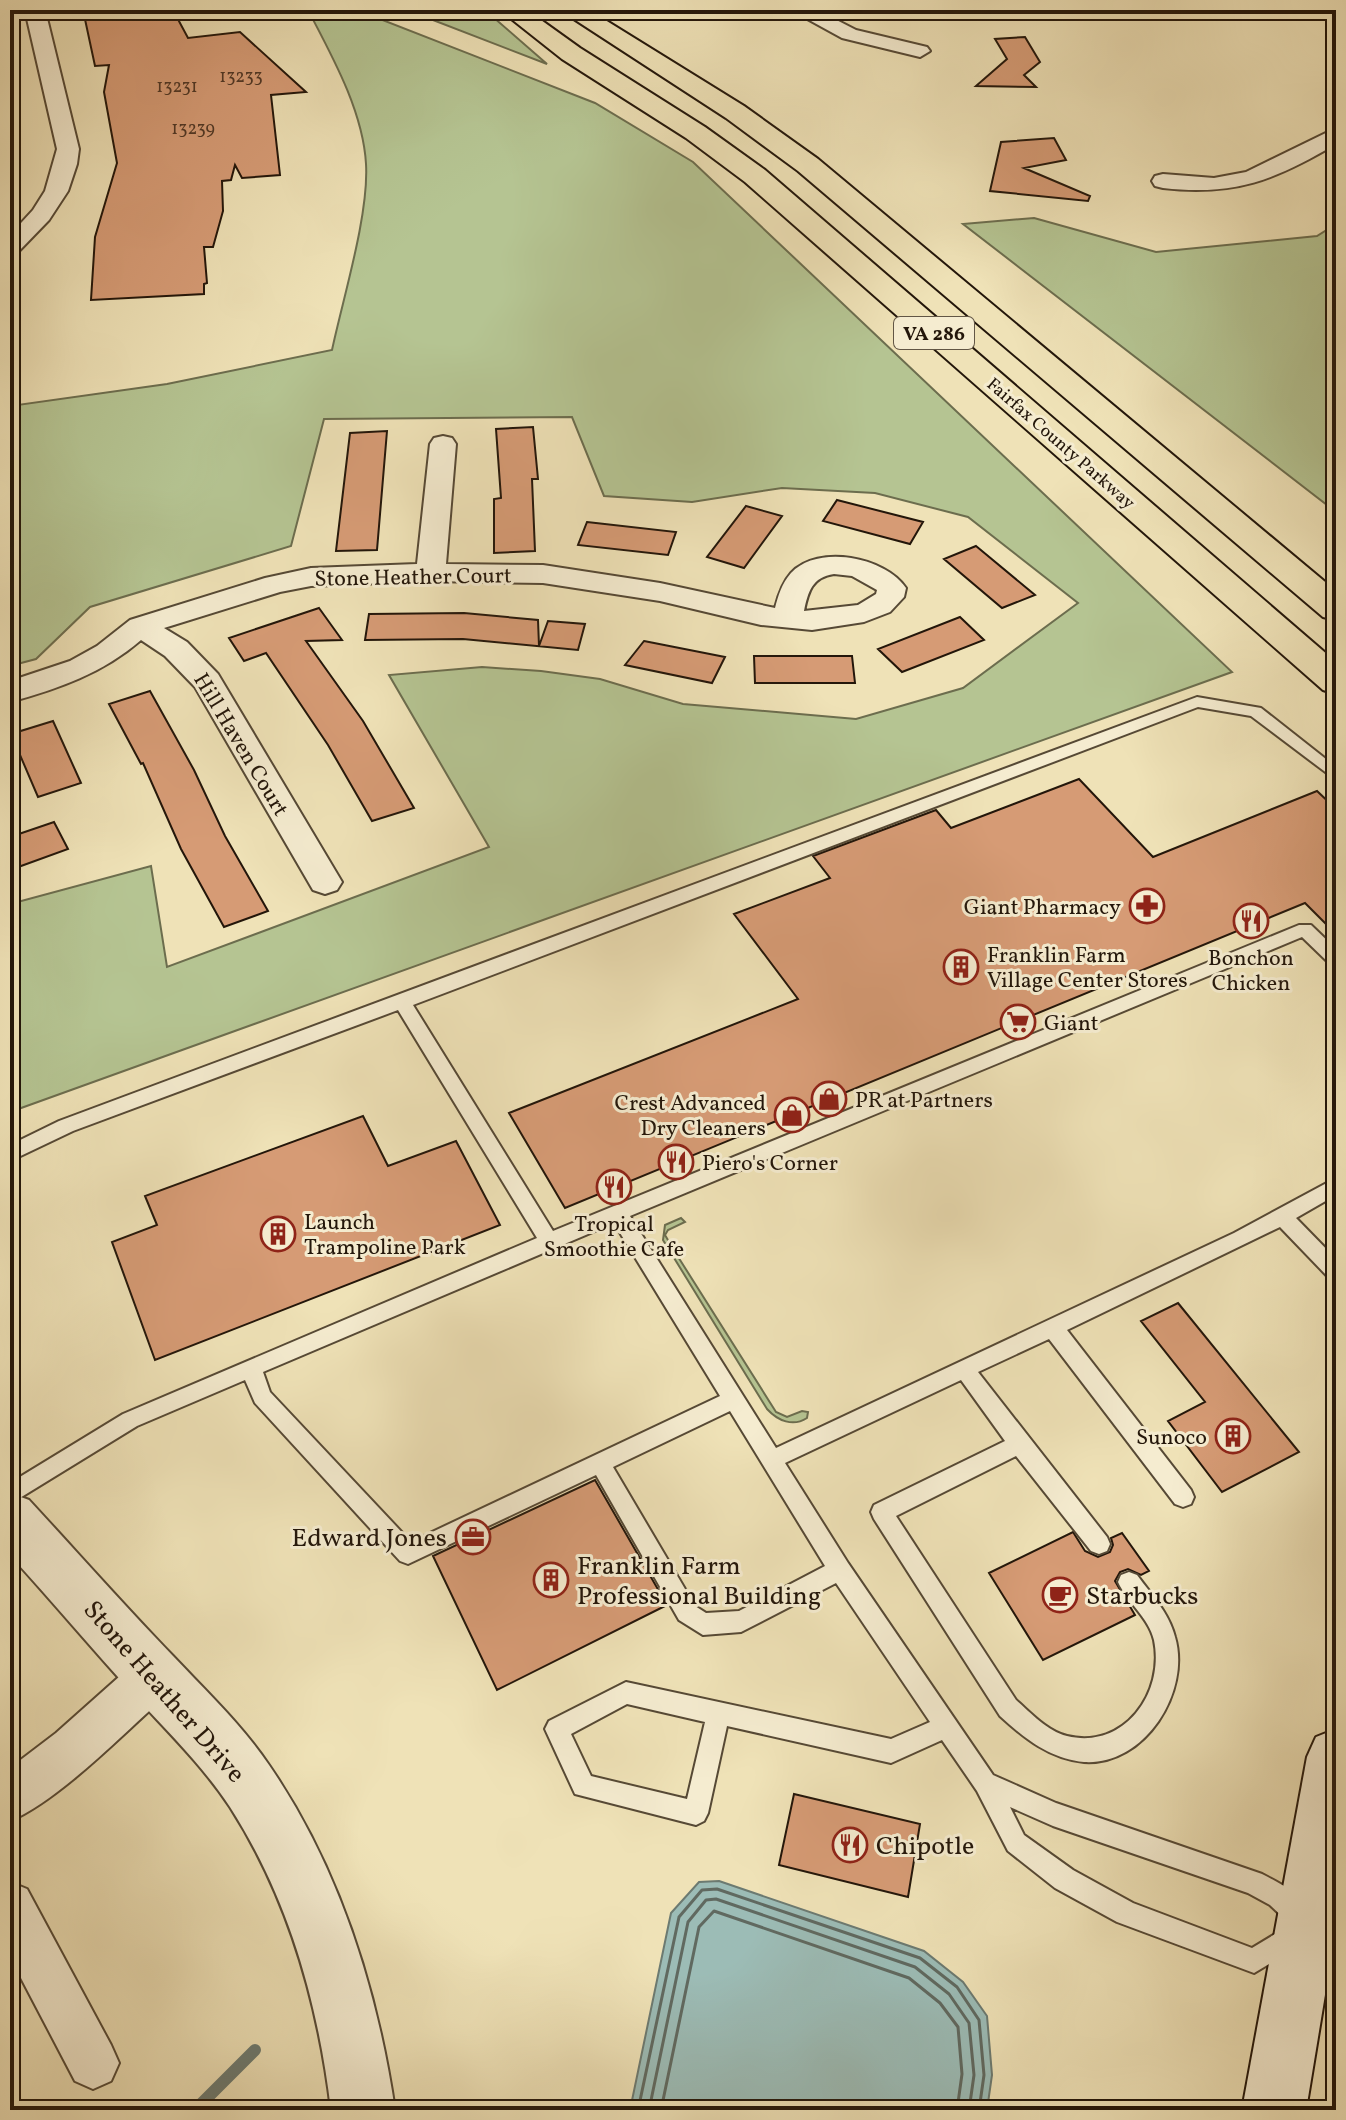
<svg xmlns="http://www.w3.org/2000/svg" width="1346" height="2120" font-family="Vollkorn,serif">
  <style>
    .green { fill: #b5c492; stroke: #6c6d4e; stroke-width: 2 }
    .water { fill: #9cbcb6; stroke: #6c7a71; stroke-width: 2 }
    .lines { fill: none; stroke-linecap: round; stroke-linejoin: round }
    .shore { stroke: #606960; stroke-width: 3 }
    .stream { stroke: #6c7a71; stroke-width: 12 }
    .building { fill: #d69b75; stroke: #23160a; stroke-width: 2 }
    .service-casing { stroke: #564935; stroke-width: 4 }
    .minor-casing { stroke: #564935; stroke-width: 4 }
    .tertiary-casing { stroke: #564935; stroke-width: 4 }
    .secondary-casing { stroke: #23160a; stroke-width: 4 }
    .trunk-casing { stroke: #23160a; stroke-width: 4 }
    .service { fill: #f5ecd0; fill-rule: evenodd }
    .minor { fill: #f5ecd0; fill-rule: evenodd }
    .tertiary { fill: #f5ecd0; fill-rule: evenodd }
    .secondary { fill: #f5ecd0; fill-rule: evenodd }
    .trunk { fill: #efe2b7; fill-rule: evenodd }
    .labels { text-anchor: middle; stroke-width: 6; stroke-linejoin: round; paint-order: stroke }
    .number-label { font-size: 18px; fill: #503725 }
    .far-street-label { font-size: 18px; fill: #23160a; stroke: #f5ecd0 }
    .shield { fill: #f5ecd0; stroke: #625645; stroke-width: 2 }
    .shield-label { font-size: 20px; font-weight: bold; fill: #23160a }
    .street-label { font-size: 22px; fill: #23160a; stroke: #f5ecd0 }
    .poi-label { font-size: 22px; fill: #23160a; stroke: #f5ecd0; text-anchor: start }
    .near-poi-label { font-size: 26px; fill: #23160a; stroke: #f5ecd0; text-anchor: start }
    .near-street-label { font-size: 26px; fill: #23160a; stroke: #f5ecd0 }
  </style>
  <rect width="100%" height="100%" fill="#efe2b7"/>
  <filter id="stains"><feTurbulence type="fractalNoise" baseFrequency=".0025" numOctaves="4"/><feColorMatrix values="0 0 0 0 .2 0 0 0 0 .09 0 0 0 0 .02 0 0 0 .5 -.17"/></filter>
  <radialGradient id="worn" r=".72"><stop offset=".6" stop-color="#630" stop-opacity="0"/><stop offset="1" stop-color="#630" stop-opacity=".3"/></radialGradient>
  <!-- green -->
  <path class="green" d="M 308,10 L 357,10 L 595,103 L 693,162 L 1232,672 L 10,1112 L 10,904 L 151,866 L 167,967 L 489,847 L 389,675 L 482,667 L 541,671 L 600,679 L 683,704 L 856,719 L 963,688 L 1078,603 L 968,517 L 875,493 L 782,488 L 692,502 L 604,496 L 572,417 L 324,419 L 291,546 L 90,607 L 36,659 L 10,666 L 10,406 L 167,384 L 332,350 C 343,298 369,215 366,164 C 363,111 332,56 308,10 Z
    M 407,10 L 485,10 L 547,64 Z
    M 1034,218 L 1156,252 L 1317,236 L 1336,224 L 1336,512 L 963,224 Z
    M 681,1218 L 685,1222 L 668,1230 L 665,1235 L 675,1252 L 776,1412 L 787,1417 L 802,1411 L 808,1412 L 807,1418 C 793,1427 778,1421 767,1409 L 663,1240 L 665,1225 Z"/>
  <!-- water -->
  <path class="water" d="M 719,1881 L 924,1951 L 963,1982 L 987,2016 L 992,2075 L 987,2110 L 630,2110 L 671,1913 L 699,1882 Z"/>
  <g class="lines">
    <!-- shore -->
    <path class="shore" d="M 638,2110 L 679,1917 L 702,1890 L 717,1889 L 920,1958 L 957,1987 L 979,2020 L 984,2075 L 979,2110
      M 649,2110 L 688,1922 L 706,1900 L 716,1899 L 915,1967 L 949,1994 L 969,2023 L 974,2075 L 969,2110
      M 661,2110 L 699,1927 L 714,1911 L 909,1978 L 940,2003 L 958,2027 L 962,2074 L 957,2110"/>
    <!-- stream -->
    <path class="stream" d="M 195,2110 L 255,2050"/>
  </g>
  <!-- building -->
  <path class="building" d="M 83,10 L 173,10 L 188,38 L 240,32 L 306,92 L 271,95 L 280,175 L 242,178 L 235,165 L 231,180 L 222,181 L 223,211 L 213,247 L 204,247 L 207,283 L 204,284 L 204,294 L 91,300 L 95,237 L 117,163 L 104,92 L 109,65 L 95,66 Z
    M 1025,37 L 1040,62 L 1024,75 L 1036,87 L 976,86 L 1007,59 L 995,39 Z
    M 1054,138 L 1066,160 L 1024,168 L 1090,196 L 1088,201 L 990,191 L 1001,142 Z
    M 533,427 L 538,479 L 532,479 L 535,551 L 494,553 L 494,499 L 501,498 L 496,429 Z
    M 387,431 L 377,550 L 336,551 L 350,433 Z
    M 837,500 L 923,522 L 910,544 L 823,521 Z
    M 746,506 L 782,516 L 744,568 L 707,557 Z
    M 587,522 L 676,532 L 668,555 L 578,545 Z
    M 976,546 L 1035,595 L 1002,608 L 944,559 Z
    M 319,608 L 342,640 L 306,641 L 363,721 L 414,808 L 372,821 L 328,745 L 266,653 L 244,661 L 229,638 Z
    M 464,613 L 538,620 L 539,646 L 548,621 L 585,624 L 578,650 L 463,639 L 365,640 L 369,614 Z
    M 960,617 L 984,640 L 902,672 L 878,649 Z
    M 644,641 L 725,657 L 712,683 L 625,665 Z
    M 754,656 L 852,656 L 855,683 L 755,683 Z
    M 150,691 L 194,770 L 225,836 L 268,911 L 224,927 L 181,849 L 143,763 L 141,764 L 109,704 Z
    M 53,721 L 81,783 L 38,797 L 11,734 Z
    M 1079,779 L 1153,857 L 1317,791 L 1336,809 L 1336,934 L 1305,903 L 565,1208 L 509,1113 L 798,999 L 734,914 L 830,878 L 813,856 L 936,810 L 951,828 Z
    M 54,822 L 68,849 L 10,870 L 10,837 Z
    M 363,1116 L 388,1166 L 456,1141 L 500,1225 L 155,1360 L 112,1242 L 157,1225 L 145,1196 Z
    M 1178,1303 L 1299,1452 L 1222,1492 L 1168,1421 L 1205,1402 L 1141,1321 Z
    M 595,1480 L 667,1605 L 497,1690 L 433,1556 Z
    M 1073,1532 L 1085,1551 L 1098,1557 L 1110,1552 L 1113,1545 L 1111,1538 L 1122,1533 L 1149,1571 L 1141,1575 L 1128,1569 L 1120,1572 L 1115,1581 L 1135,1615 L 1043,1660 L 989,1573 Z
    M 794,1794 L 920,1824 L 908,1897 L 779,1865 Z"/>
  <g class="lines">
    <!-- service casing -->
    <g class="service-casing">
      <path id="service" d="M 1197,697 L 1261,708 L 1336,767 L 1336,780 L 1251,716 L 1198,707 L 413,1005 L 553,1231 L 1299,925 L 1311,925 L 1336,949 L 1336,966 L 1330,964 L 1302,937 L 630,1216 L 776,1448 L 1234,1233 L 1336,1178 L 1336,1195 L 1296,1218 L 1336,1259 L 1336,1280 L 1329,1278 L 1280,1227 L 1067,1330 L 1191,1490 L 1194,1497 L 1191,1504 L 1183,1507 L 1175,1504 L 1049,1339 L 978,1372 L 1107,1537 L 1110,1544 L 1107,1551 L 1099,1554 L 1091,1551 L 1016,1456 L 896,1516 L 1016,1700 C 1031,1713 1047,1731 1067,1736 C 1124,1750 1165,1693 1154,1640 C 1149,1618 1127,1602 1118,1582 L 1121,1575 L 1129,1572 L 1137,1575 C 1151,1594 1169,1613 1175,1637 C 1191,1691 1145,1766 1084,1762 C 1050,1759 1024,1738 1000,1716 L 874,1519 L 871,1512 L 874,1505 L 1005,1441 L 961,1380 L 785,1463 L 848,1563 L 993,1775 L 1056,1803 L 1262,1874 C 1281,1884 1302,1893 1310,1914 L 1307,1923 L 1298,1926 L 1289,1923 L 1270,1905 L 1248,1893 L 1053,1826 L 1010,1807 L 1024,1835 L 1073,1870 L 1133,1903 L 1252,1948 L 1290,1925 L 1299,1928 L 1302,1937 L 1299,1946 L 1254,1973 L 1117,1922 L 1055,1888 L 1008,1851 L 977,1791 L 942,1740 L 891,1763 L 727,1726 L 708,1813 L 704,1821 L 696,1825 L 575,1794 L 545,1729 L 549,1721 L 626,1682 L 891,1739 L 930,1722 L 836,1583 L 741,1632 L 703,1635 L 679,1620 L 596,1475 L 408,1564 L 400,1561 L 255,1403 L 245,1380 L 137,1426 L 10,1504 L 10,1483 L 123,1414 L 537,1238 L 398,1010 L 73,1131 L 10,1161 L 10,1145 L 59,1121 ZM 614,1223 L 720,1396 L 411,1542 L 270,1392 L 263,1372 ZM 730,1411 L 825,1566 L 739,1611 L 706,1613 L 695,1606 L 613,1467 ZM 627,1704 L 705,1722 L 687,1799 L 591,1776 L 571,1734 Z"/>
    </g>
    <!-- minor casing -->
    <g class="minor-casing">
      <path id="minor" d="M 25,10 L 45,10 L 79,149 L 77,164 L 68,191 L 49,220 L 18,252 L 10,254 L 10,235 L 33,210 L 45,191 L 57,149 Z
        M 791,10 L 817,10 L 856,30 L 927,47 L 930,51 L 920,57 L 842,38 Z
        M 1336,128 L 1336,144 C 1275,180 1235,196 1163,188 L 1155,186 L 1152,181 L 1155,176 L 1163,174 L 1214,178 L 1246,172 Z
        M 443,436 L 452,438 L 456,444 L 446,564 L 543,565 L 660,583 L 775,608 C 778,596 782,583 791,573 C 818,544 885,557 906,588 L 904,597 L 890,612 L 864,622 L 812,630 L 761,625 L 660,601 L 543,583 L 430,581 L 311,586 L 280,592 L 164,628 L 187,642 L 218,674 L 342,882 L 337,890 L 325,894 L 313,890 L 195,687 L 165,656 L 141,640 C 103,673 58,689 10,702 L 10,681 L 70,661 L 97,646 L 130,620 L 265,578 L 311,568 L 417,564 L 430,444 L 434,438 ZM 834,574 L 852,576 L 877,590 L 876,594 L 858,605 L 804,611 C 808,592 812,577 834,574 Z
        M 154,1654 L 170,1660 L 177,1676 L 170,1692 C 127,1730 61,1799 10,1821 L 10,1768 L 56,1733 L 138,1660 Z
        M 10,1882 L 27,1889 L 111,2045 L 119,2063 L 111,2081 L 93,2089 L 75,2081 L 10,1957 Z"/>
    </g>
    <!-- tertiary casing -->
    <g class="tertiary-casing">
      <path id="tertiary" d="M 10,1493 L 29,1500 C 77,1552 124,1605 173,1656 C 206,1691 242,1725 269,1765 C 339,1867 377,1989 395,2110 L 331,2110 C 318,2002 289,1899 230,1807 C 203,1766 168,1732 135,1696 C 93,1650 52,1601 10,1555 Z"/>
    </g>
    <!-- secondary casing -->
    <g class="secondary-casing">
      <path id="secondary" d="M 1336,1729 L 1336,1928 L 1306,2110 L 1242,2110 L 1307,1757 L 1316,1737 Z"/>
    </g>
    <!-- trunk casing -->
    <g class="trunk-casing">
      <path id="trunk" d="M 500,10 L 527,10 L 580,48 L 705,127 L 765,170 L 1336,662 L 1336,694 L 1323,690 L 745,182 L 686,138 L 562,59 Z
        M 560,10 L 589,10 L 744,106 L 818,159 L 1336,591 L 1336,620 L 1323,617 L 798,171 L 726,118 Z"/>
    </g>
    <!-- service -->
    <use href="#service" class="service"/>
    <!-- minor -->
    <use href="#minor" class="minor"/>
    <!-- tertiary -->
    <use href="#tertiary" class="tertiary"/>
    <!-- secondary -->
    <use href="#secondary" class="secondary"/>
    <!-- trunk -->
    <use href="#trunk" class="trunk"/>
  </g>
  <!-- icons -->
  <defs>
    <g id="pharmacy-ring" transform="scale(1.8)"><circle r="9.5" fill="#f5ecd0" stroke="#8f2418" stroke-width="1.5"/><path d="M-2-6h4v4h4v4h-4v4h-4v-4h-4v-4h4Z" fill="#8f2418"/></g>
    <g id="restaurant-ring" transform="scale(1.8)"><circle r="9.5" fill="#f5ecd0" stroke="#8f2418" stroke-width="1.5"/><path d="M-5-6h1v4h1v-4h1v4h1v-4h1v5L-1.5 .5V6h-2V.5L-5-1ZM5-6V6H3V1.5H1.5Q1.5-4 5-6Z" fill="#8f2418"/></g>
    <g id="building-ring" transform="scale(1.8)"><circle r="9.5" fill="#f5ecd0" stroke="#8f2418" stroke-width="1.5"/><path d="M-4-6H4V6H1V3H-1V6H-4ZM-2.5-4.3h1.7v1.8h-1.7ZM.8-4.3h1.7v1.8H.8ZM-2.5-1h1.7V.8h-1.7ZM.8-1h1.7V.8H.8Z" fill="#8f2418"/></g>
    <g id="supermarket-ring" transform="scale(1.8)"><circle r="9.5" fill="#f5ecd0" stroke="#8f2418" stroke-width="1.5"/><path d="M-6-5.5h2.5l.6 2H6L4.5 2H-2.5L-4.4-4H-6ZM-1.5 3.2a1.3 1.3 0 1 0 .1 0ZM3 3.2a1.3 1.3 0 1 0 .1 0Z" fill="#8f2418"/></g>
    <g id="shop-ring" transform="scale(1.8)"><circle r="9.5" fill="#f5ecd0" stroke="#8f2418" stroke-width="1.5"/><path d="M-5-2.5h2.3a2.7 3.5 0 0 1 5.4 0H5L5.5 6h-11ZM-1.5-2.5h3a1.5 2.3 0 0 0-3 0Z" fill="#8f2418"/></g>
    <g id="office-ring" transform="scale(1.8)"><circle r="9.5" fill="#f5ecd0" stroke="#8f2418" stroke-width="1.5"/><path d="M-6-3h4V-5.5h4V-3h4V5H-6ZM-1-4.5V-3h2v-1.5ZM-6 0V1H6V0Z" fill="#8f2418"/></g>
    <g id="cafe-ring" transform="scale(1.8)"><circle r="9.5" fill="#f5ecd0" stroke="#8f2418" stroke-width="1.5"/><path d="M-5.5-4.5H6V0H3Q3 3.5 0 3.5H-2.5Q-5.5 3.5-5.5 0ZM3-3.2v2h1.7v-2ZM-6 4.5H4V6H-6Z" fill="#8f2418"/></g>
  </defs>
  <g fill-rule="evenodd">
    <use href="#pharmacy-ring" x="1147" y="906"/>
    <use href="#restaurant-ring" x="1251" y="921"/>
    <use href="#building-ring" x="961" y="967"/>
    <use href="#supermarket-ring" x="1018" y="1022"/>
    <use href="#shop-ring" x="829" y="1099"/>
    <use href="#shop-ring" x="792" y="1115"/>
    <use href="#restaurant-ring" x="676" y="1162"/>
    <use href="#restaurant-ring" x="614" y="1187"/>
    <use href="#building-ring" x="278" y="1234"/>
    <use href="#building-ring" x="1233" y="1436"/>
    <use href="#office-ring" x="473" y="1537"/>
    <use href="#building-ring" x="551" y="1580"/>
    <use href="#cafe-ring" x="1060" y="1595"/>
    <use href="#restaurant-ring" x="850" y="1845"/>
  </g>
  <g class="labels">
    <!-- number labels -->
    <g class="number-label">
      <text x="241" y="82">13233</text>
      <text x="177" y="92">13231</text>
      <text x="193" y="134">13239</text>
    </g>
    <!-- far-street labels -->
    <g class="far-street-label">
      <text transform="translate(1061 443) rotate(41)" y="6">Fairfax County Parkway</text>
    </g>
    <!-- shield labels -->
    <rect class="shield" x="894" y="317" width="80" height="32" rx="6"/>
    <g class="shield-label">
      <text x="934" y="340">VA 286</text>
    </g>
    <!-- street labels -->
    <g class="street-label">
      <text transform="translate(413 576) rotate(-1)" y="8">Stone Heather Court</text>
      <text transform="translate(242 744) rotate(59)" y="8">Hill Haven Court</text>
    </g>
    <!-- poi labels -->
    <g class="poi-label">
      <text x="1121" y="914" text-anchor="end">Giant Pharmacy</text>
      <text x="987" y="962">Franklin Farm<tspan x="987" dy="25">Village Center Stores</tspan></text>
      <text x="1251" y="965" text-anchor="middle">Bonchon<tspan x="1251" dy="25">Chicken</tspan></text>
      <text x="1044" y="1030">Giant</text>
      <text x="855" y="1107">PR at Partners</text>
      <text x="766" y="1110" text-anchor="end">Crest Advanced<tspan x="766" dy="25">Dry Cleaners</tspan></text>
      <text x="702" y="1170">Piero's Corner</text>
      <text x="304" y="1229">Launch<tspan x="304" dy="25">Trampoline Park</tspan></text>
      <text x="614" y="1231" text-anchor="middle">Tropical<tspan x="614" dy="25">Smoothie Cafe</tspan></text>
      <text x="1207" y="1444" text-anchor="end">Sunoco</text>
    </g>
    <!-- near-poi labels -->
    <g class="near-poi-label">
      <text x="447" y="1546" text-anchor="end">Edward Jones</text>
      <text x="577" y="1574">Franklin Farm<tspan x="577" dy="30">Professional Building</tspan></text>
      <text x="1086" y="1604">Starbucks</text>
      <text x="876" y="1854">Chipotle</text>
    </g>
    <!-- near-street labels -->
    <g class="near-street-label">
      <text transform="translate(165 1691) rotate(49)" y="9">Stone Heather Drive</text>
    </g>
  </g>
  <!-- margin -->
  <rect width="1346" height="2120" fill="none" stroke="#efe2b7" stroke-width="40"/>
  <rect x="12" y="12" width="1322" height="2096" fill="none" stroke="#23160a" stroke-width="4"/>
  <rect x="20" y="20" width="1306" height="2080" fill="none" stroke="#23160a" stroke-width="2"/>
  <rect width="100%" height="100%" filter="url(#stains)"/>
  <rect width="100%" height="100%" fill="url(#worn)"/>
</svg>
